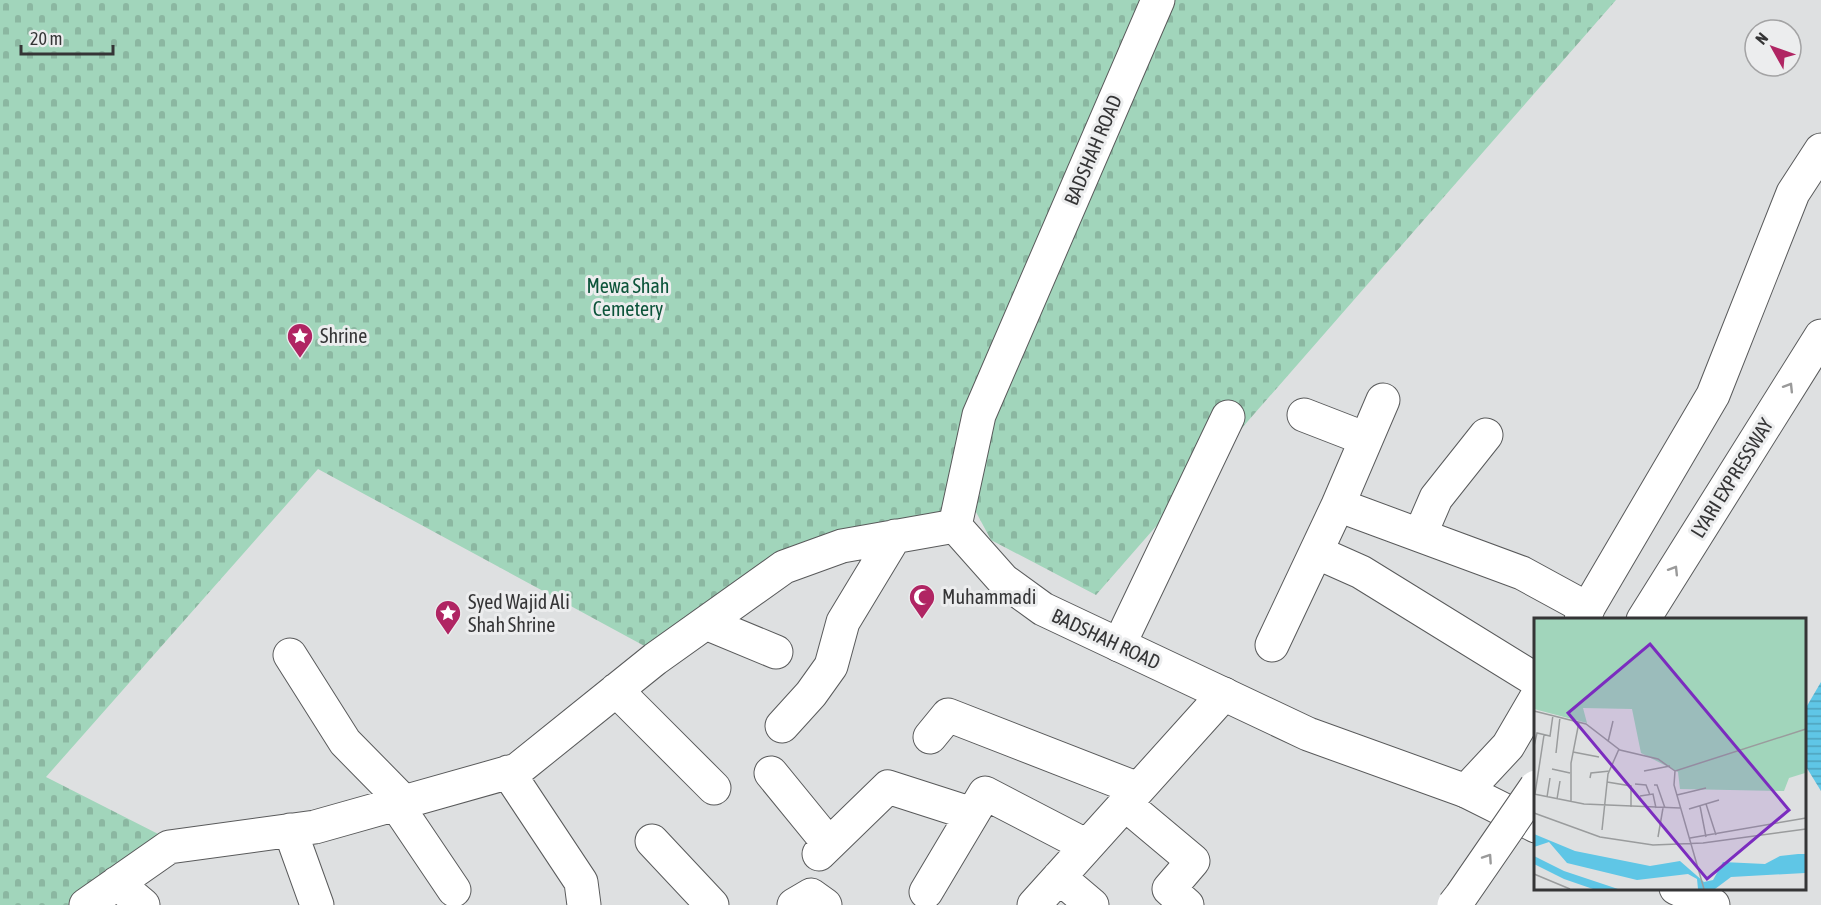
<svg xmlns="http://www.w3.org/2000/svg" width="1821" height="905" font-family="'Asap Condensed',sans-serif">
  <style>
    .cemetery { fill: url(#cemetery-stones) }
    .water { fill: url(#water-rules) }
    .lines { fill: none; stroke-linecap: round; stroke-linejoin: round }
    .minor-casing { stroke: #595a5b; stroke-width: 35 }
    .major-casing { stroke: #595a5b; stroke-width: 35 }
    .highway-casing { stroke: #595a5b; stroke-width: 35 }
    .minor { stroke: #fff; stroke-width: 33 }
    .major { stroke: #fff; stroke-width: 33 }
    .highway { stroke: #fff; stroke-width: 33 }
    .highway-bridge-casing { stroke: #595a5b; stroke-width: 35; stroke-linecap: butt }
    .highway-bridge { stroke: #fff; stroke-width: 33 }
    .oneway { stroke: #9a9a9a }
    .labels { text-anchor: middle; stroke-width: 6; stroke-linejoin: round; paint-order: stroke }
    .street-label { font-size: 20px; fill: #353536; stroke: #ecedee }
    .park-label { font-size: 20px; fill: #0c543a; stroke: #ecedee }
    .poi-label { font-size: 20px; fill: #353536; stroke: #ecedee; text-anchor: start }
    .inset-road { fill: none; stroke: #9a9c9d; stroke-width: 1.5 }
    .view { fill: #7b2cbf; fill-opacity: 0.15; stroke: #7b2cbf; stroke-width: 3 }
    .inset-edge { fill: none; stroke: #353536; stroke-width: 3 }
  </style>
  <defs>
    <pattern id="cemetery-stones" width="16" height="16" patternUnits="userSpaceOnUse" patternTransform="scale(1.5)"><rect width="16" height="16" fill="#a1d5bb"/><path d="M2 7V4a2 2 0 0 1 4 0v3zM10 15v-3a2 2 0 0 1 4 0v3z" fill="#8bb7a1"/></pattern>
    <pattern id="water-rules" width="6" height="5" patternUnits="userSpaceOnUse" patternTransform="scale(1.5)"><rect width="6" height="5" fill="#5fc6e6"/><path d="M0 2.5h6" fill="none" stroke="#4fa2bb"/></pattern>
  </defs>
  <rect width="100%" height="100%" fill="#dee0e1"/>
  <!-- cemetery -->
  <path class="cemetery" d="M 0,0 L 1616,0 L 1096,595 L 991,540 L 976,512 L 914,524 L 650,649 L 318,469 L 46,777 L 168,839 L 71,905 L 0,905 Z"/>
  <!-- water -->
  <path class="water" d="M 1821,682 L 1821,791 L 1805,765 L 1804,711 Z"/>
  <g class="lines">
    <!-- minor casing -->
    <g class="minor-casing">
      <path id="minor" d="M 1304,415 L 1366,439
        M 1338,505 L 1522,573 L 1588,609
        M 1420,535 L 1436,498 L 1486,435
        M 1316,552 L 1361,572 L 1536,680
        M 1581,620 L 1713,395 L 1793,193 L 1821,150
        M 706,623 L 776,652
        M 1119,645 L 1228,417
        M 1272,645 L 1338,505 L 1383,400
        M 290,655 L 345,742 L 404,802
        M 616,690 L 714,788
        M 782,726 L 811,694 L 831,666 L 843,622 L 895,536
        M 930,737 L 948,715 L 1138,789
        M 508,772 L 581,882 L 584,905
        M 771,773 L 829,844
        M 1466,791 L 1508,746 L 1536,698
        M 396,804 L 454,890
        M 1125,804 L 1193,861 L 1169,889 L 1187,905
        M 290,830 L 317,905
        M 652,841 L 712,905
        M 819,854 L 888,787 L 972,814
        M 1059,877 L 1092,905
        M 117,883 L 143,905
        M 926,892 L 985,793 L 1087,846
        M 86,905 L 169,847 L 315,827 L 517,770 L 655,659 L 784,567 L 842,546 L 955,526
        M 794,905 L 811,895 L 825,905
        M 1034,905 L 1224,694"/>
    </g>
    <!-- major casing -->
    <g class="major-casing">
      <path id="major" d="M 1158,0 L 979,415 L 955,526 L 1003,580 L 1043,609 L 1308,734 L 1466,791 L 1536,826
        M 1676,888 L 1713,905"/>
    </g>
    <!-- highway casing -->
    <g class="highway-casing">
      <path id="highway" d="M 1643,620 L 1821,336"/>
    </g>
    <!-- minor -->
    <use href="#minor" class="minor"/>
    <!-- major -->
    <use href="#major" class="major"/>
    <!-- highway -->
    <use href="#highway" class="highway"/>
    <!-- highway-bridge casing -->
    <g class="highway-bridge-casing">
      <path id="highway-bridge" d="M 1454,905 L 1461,896 L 1536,787"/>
    </g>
    <!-- highway-bridge -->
    <use href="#highway-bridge" class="highway-bridge"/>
  </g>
  <!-- one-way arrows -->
  <defs><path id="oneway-chevron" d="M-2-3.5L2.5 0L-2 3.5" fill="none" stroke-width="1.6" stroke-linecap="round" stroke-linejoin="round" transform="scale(1.5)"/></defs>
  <g class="oneway">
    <use href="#oneway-chevron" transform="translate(1789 387) rotate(-58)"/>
    <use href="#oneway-chevron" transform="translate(1674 570) rotate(-58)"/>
    <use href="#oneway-chevron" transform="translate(1488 858) rotate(-56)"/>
  </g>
  <!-- icons -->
  <defs>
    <g id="sight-pin" transform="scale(1.35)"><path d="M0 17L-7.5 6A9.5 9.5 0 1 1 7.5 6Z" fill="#b02563" stroke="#ecedee"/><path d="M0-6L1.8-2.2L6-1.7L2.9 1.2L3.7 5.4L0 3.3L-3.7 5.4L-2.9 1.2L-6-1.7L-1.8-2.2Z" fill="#fff"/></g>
    <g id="mosque-pin" transform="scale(1.35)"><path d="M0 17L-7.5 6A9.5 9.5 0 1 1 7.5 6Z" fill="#b02563" stroke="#ecedee"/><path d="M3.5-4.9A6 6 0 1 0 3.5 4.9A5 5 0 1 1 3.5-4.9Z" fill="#fff"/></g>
  </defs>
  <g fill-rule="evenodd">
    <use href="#sight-pin" x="300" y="336"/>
    <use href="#mosque-pin" x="922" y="597"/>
    <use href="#sight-pin" x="448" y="613"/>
  </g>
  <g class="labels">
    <!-- street labels -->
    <g class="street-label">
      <text transform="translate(1093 150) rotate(-67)" y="7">BADSHAH ROAD</text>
      <text transform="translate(1732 478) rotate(-58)" y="7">LYARI EXPRESSWAY</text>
      <text transform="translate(1106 639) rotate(25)" y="7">BADSHAH ROAD</text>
    </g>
    <!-- park labels -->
    <g class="park-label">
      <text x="628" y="293">Mewa Shah<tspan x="628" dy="23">Cemetery</tspan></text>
    </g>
    <!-- poi labels -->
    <g class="poi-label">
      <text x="320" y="343">Shrine</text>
      <text x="942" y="604">Muhammadi</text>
      <text x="468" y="609">Syed Wajid Ali<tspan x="468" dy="23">Shah Shrine</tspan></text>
    </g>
  </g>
  <!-- overview -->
  <g transform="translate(1534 618)">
    <rect width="272" height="272" fill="#dee0e1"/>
    <path d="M 0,1 L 271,1 L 271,155 L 255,160 L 250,173 L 146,171 L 144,154 L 107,135 L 98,91 L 49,90 L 53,105 L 0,91 Z" fill="#a1d5bb"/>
    <path d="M 0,216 L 41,233 L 116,248 L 146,243 L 170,264 L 179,262 L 189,244 L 231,246 L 246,238 L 264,236 L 271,236 L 271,255 L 197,259 L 181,271 L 164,271 L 163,261 L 154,256 L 103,262 L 33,245 L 15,224 L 0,229 ZM 0,238 L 30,253 L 84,271 L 59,271 L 30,261 L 0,246 Z" fill="#5fc6e6"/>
    <path class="inset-road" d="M 0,93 L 52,106 L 86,132 L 124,141 L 141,153M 74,124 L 79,103M 0,128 L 3,115 L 16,118 L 19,97M 39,134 L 65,139M 22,135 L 26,99M 18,151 L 36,155M 110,153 L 136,148M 56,160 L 57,155 L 76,153M 73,164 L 97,168 L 97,189M 101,166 L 112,167 L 116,177M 120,167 L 123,167 L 131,190M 0,176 L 50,186 L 146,190M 1,176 L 10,117M 143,177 L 172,170M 106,178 L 119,176 L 122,190M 13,179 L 16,160M 23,181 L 26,163M 37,183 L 37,145 L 45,104M 172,186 L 182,217M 166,188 L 172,219M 155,191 L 185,182M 0,195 L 66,219 L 119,227 L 169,225 L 272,211M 68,212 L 74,156 L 85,131M 124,219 L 129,190M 156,220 L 272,200M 0,256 L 36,271M 170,271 L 140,167 L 141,153 L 272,111"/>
    <path class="view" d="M 116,26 L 255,192 L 173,261 L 34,95 Z"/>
    <rect width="272" height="272" class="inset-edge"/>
  </g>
  <!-- north arrow -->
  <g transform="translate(1773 48) rotate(310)"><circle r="28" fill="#ecedee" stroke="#a3a3a4" stroke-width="1.5"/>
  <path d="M0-4.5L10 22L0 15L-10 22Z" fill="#b02563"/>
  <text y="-9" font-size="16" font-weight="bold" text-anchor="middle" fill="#353536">N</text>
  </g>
  <!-- scale -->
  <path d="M21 45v9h92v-9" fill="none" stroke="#353536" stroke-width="3"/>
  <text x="30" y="45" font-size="18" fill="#353536" stroke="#ecedee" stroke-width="4.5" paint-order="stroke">20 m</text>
</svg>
